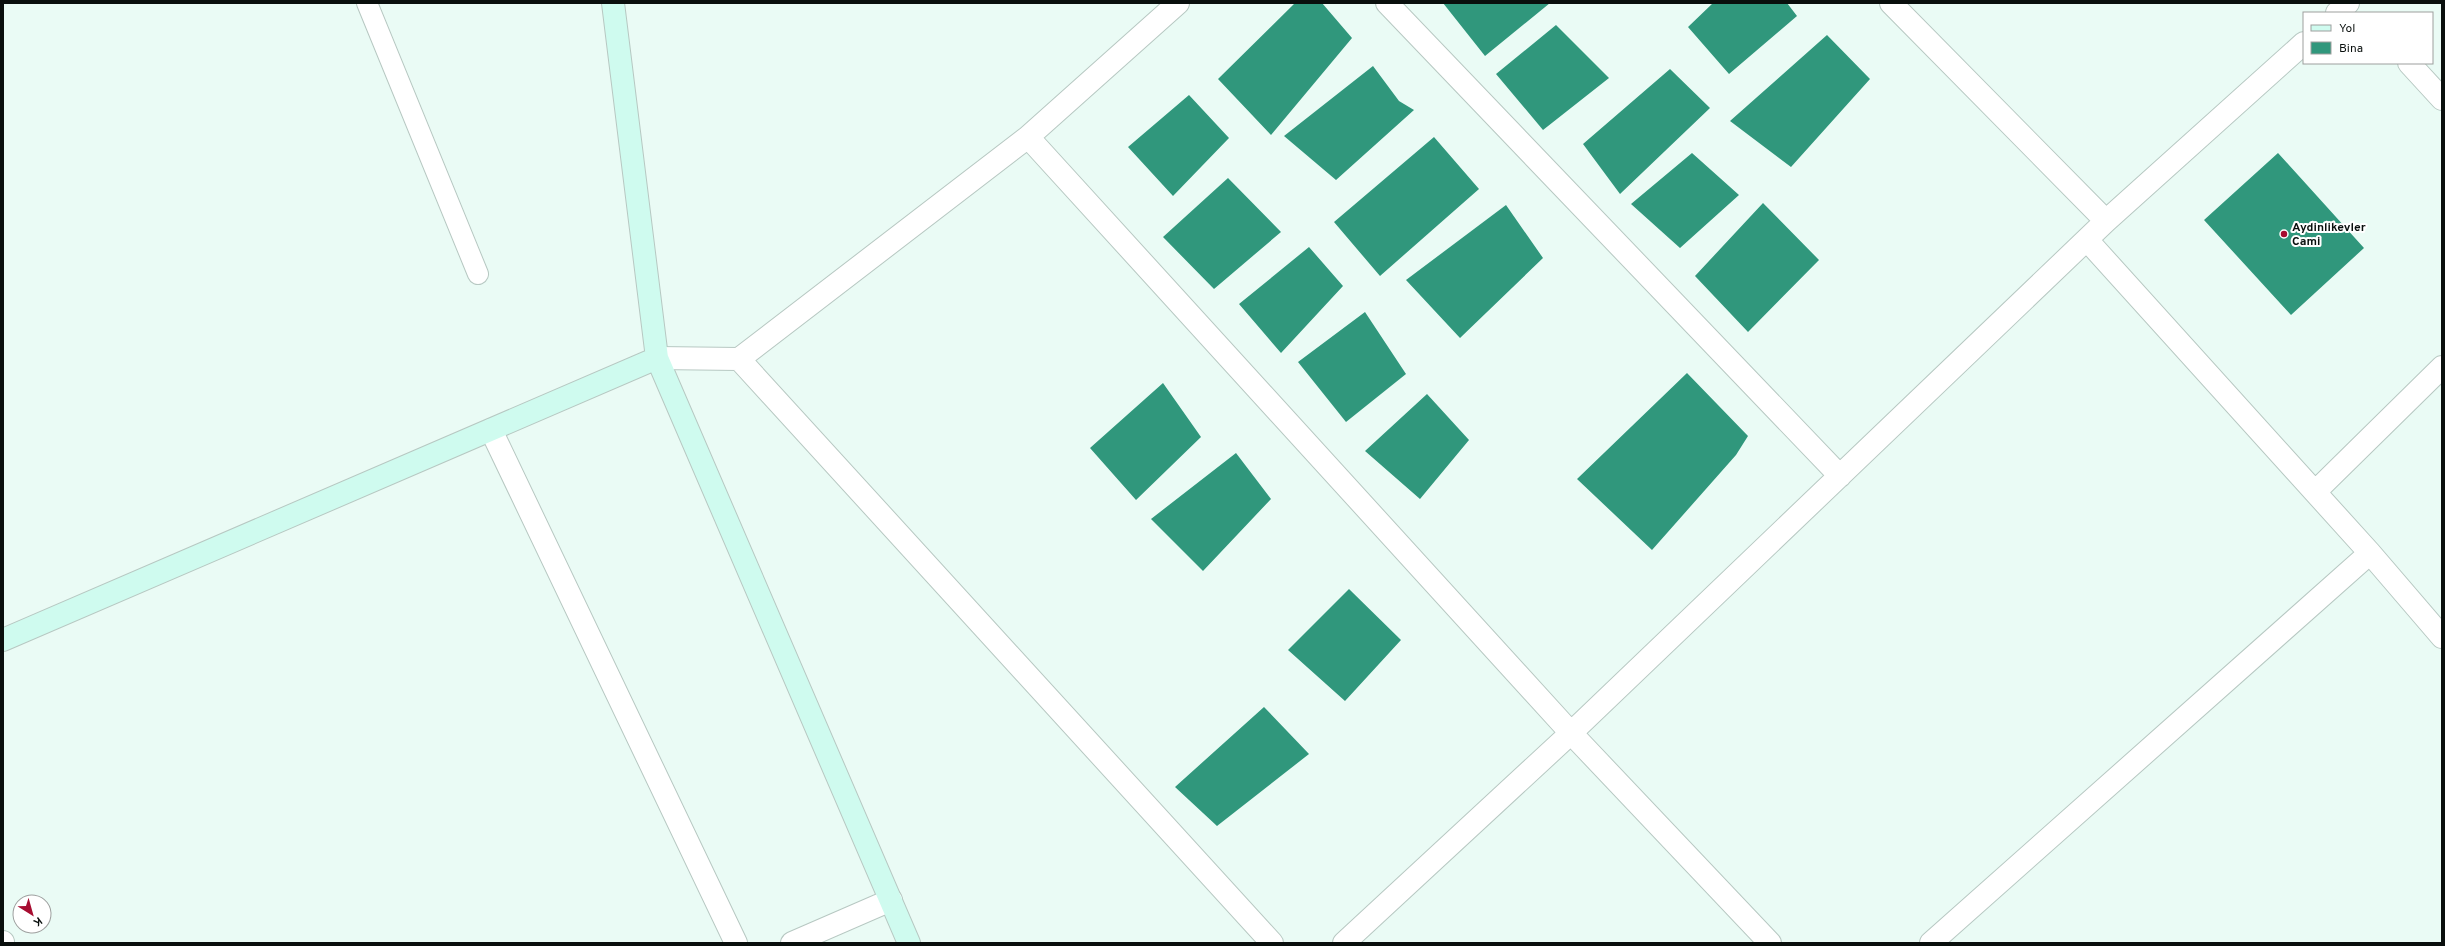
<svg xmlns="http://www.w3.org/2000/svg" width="2445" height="946" font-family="Overpass,sans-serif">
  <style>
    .building { fill: #30977c }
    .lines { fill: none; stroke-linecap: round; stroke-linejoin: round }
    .lane-casing { stroke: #b7c8c2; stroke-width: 22 }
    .street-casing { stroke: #b7c8c2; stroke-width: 24 }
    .secondary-casing { stroke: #b7c8c2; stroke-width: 24 }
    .lane { stroke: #fff; stroke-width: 20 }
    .street { stroke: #fff; stroke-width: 22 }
    .secondary { stroke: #cffbef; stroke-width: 22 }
    .poi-dot { fill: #a70d31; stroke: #fff; stroke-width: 1.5 }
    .labels { text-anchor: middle; stroke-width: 4; stroke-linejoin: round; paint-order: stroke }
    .poi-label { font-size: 12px; font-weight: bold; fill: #090f0d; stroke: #fff; text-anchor: start }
  </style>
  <rect width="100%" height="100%" fill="#eafbf5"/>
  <!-- building -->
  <path class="building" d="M 1295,3 L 1322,3 L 1352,38 L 1271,135 L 1218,79 Z
    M 1443,3 L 1550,3 L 1485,56 Z
    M 1713,3 L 1787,3 L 1797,16 L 1729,74 L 1688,27 Z
    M 1556,25 L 1609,78 L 1543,130 L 1496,74 Z
    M 1827,35 L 1870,79 L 1791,167 L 1730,121 Z
    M 1373,66 L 1399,101 L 1414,110 L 1336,180 L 1284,136 Z
    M 1670,69 L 1710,108 L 1620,194 L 1583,144 Z
    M 1189,95 L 1229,138 L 1173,196 L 1128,147 Z
    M 1434,137 L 1479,189 L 1380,276 L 1334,222 Z
    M 1692,153 L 1739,195 L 1680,248 L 1631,204 Z
    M 2278,153 L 2364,248 L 2291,315 L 2204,220 Z
    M 1228,178 L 1281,232 L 1214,289 L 1163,237 Z
    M 1763,203 L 1819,260 L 1748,332 L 1695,276 Z
    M 1506,205 L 1543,258 L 1460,338 L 1406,280 Z
    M 1309,247 L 1343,286 L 1281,353 L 1239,304 Z
    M 1365,312 L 1406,374 L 1346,422 L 1298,362 Z
    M 1687,373 L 1748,436 L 1736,455 L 1652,550 L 1577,479 Z
    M 1163,383 L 1201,437 L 1136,500 L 1090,448 Z
    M 1427,394 L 1469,440 L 1420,499 L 1365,451 Z
    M 1236,453 L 1271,499 L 1203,571 L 1151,519 Z
    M 1349,589 L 1401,640 L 1345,701 L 1288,650 Z
    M 1264,707 L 1309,754 L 1217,826 L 1175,787 Z"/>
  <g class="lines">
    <!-- lane casing -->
    <g class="lane-casing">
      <path id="lane" d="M 367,3 L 478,274"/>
    </g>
    <!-- street casing -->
    <g class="street-casing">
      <path id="street" d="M 1387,3 L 1840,476
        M 1891,3 L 2106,221
        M 2337,13 L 2348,3
        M 2409,63 L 2442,99
        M 1028,137 L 1571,733 L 1770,943
        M 2087,240 L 2370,553 L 2442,637
        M 657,358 L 739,359 L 1028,137 L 1178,3
        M 739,359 L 1272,943
        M 491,430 L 736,943
        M 2315,492 L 2442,367
        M 3,942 L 3,943
        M 792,943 L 891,900
        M 1344,943 L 1571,733 L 2106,221 L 2304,43
        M 1931,943 L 2370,553"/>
    </g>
    <!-- secondary casing -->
    <g class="secondary-casing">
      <path id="secondary" d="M 613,3 L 657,358 L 909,943
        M 3,640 L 657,358"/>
    </g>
    <!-- lane -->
    <use href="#lane" class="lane"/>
    <!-- street -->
    <use href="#street" class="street"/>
    <!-- secondary -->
    <use href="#secondary" class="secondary"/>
  </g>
  <!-- markers -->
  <circle class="poi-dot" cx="2284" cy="234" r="4"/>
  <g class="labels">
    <!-- poi labels -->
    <g class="poi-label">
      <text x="2292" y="231">Aydinlikevler<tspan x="2292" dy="14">Cami</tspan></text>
    </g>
  </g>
  <!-- border -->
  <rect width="2445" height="946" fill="none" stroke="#090f0d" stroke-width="8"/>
  <!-- legend -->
  <rect x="2303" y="12" width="130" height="52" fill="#ffffff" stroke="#9d9f9e"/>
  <rect x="2311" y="25" width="20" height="6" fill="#cffbef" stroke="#9d9f9e"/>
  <text x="2339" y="32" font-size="12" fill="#090f0d">Yol</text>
  <rect x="2311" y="42" width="20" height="12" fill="#30977c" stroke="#9d9f9e"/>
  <text x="2339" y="52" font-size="12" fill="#090f0d">Bina</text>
  <!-- north arrow -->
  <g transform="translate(32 914) rotate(143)"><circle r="19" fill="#ffffff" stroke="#9d9f9e"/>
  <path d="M0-3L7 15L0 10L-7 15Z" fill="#a70d31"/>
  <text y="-6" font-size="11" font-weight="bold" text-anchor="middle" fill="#090f0d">K</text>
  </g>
</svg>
